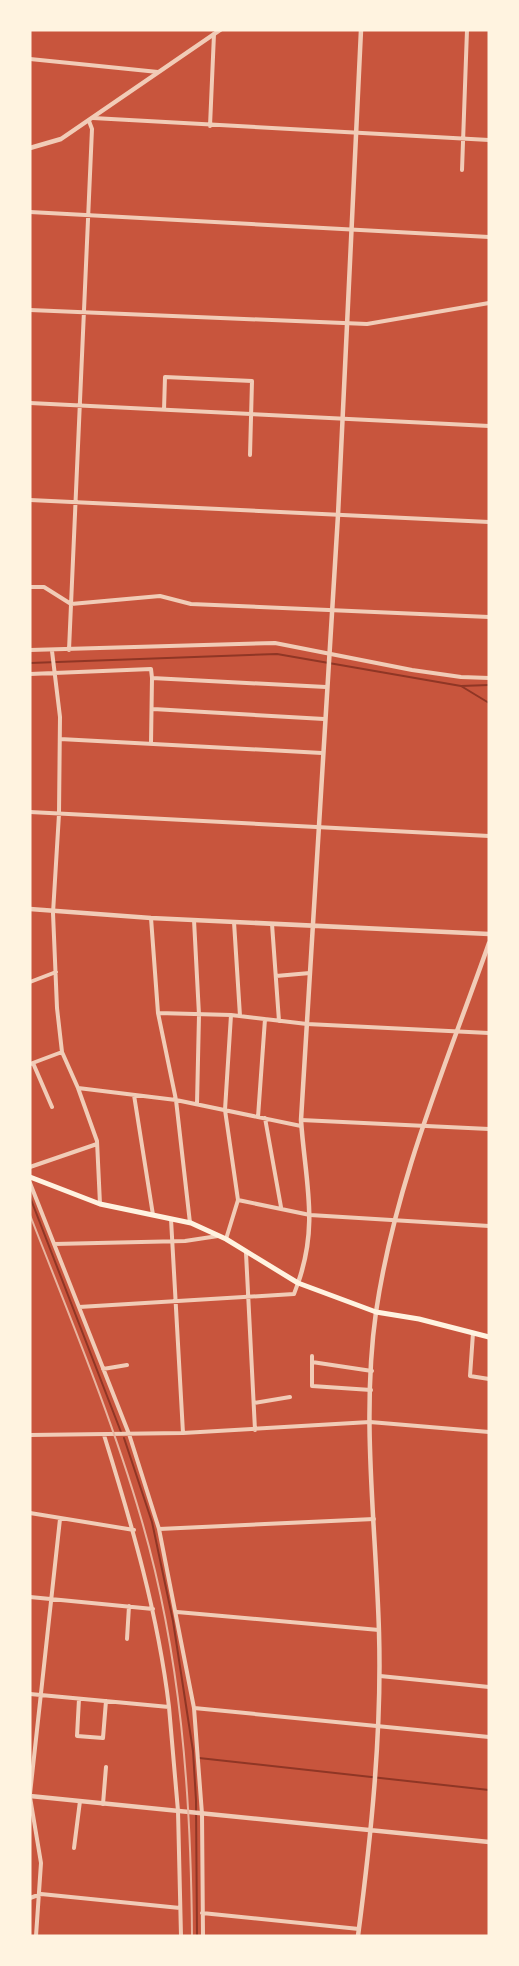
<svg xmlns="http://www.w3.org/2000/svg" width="519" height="1966" font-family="'Work Sans',sans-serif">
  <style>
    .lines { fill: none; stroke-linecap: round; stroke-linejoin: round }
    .stream { stroke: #8f3625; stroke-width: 2 }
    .minor { stroke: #f1ccb7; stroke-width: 4 }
    .tertiary { stroke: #f1ccb7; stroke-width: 4.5 }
    .secondary { stroke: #fff3e0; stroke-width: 5 }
    .rail { stroke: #e9b49f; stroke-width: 2 }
  </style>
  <rect width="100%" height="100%" fill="#c8553d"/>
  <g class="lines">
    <!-- stream -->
    <path class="stream" d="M 30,663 L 277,654 L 461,686 L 489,685
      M 461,686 L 489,703
      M 30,1197 L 121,1432
      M 124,1438 L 152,1522 L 173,1621 L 193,1751 L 196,1800 L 197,1936
      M 199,1758 L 489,1790"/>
    <!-- minor -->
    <path class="minor" d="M 30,59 L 158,72
      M 93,118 L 489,140
      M 210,126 L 214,34
      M 462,170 L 467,30
      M 30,212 L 489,237
      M 30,310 L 367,324 L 489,303
      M 30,403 L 489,426
      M 164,410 L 165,377 L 252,381 L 250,455
      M 30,500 L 489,522
      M 30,587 L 44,587 L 71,604 L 160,596 L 191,604 L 489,617
      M 30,650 L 275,643 L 412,670 L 461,677 L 489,678
      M 69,650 L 92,129 L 89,121
      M 52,651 L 60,717 L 59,814 L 53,913 L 57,1008 L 62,1052 L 78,1088 L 97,1141 L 100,1204
      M 30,674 L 151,669 L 152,678
      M 153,709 L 324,719
      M 60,739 L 322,753
      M 151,743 L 152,678 L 326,687
      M 30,812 L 489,836
      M 151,918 L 158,1013 L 176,1100 L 190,1223
      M 194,920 L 199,1015 L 197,1104
      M 234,922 L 240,1016
      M 272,924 L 279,1021
      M 276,976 L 310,973
      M 30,982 L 56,972
      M 158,1013 L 231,1015 L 307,1024 L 489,1033
      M 33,1063 L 52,1107
      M 30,1064 L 62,1052
      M 78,1088 L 176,1100 L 301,1126
      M 134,1095 L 153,1215
      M 258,1117 L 265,1019
      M 265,1118 L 281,1207
      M 301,1120 L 489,1129
      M 30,1167 L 97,1144
      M 30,1183 L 129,1434 L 159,1529 L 194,1708 L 202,1814 L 203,1936
      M 238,1200 L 310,1215 L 489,1226
      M 171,1219 L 183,1433
      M 226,1239 L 238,1200 L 225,1110 L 231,1015
      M 54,1244 L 185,1241 L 218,1236
      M 246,1253 L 255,1430
      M 79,1307 L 294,1294 L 298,1283
      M 473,1333 L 470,1376 L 489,1379
      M 312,1356 L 312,1386 L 371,1390
      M 312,1362 L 372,1371
      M 103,1369 L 127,1365
      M 254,1403 L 290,1397
      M 30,1435 L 183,1433 L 370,1422 L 489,1432
      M 30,1513 L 134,1530
      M 159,1529 L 374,1519
      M 30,1597 L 153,1609
      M 177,1612 L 379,1630
      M 127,1639 L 129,1606
      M 380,1676 L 489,1687
      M 30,1694 L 169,1707 C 158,1614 132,1525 104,1435
      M 79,1699 L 77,1736 L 103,1738 L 106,1701
      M 169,1707 L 178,1811 L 181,1936
      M 194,1708 L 489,1737
      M 30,1794 L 60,1519
      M 30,1797 L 41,1863 L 36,1936
      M 103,1804 L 106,1767
      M 74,1848 L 80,1801
      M 30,1898 L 41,1894 L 180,1908
      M 202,1913 L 359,1929"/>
    <!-- tertiary -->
    <path class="tertiary" d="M 30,148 L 61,139 L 220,30
      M 30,909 L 151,918 L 489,934
      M 298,1283 C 319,1224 305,1180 301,1120 L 338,515 L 361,30
      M 30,1796 L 489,1842
      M 358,1936 C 371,1837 382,1732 379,1632 C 376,1526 361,1418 376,1312 C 395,1183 446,1065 489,943"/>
    <!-- secondary -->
    <path class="secondary" d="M 30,1177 L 100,1204 L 191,1223 L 226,1239 L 298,1283 L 376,1312 L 419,1319 L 489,1337"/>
    <!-- rail -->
    <path class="rail" d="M 30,1215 C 69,1315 111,1415 141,1518 C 181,1654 191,1795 192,1936"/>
  </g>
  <!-- border -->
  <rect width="519" height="1966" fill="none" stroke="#fff3e0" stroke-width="63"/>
</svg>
